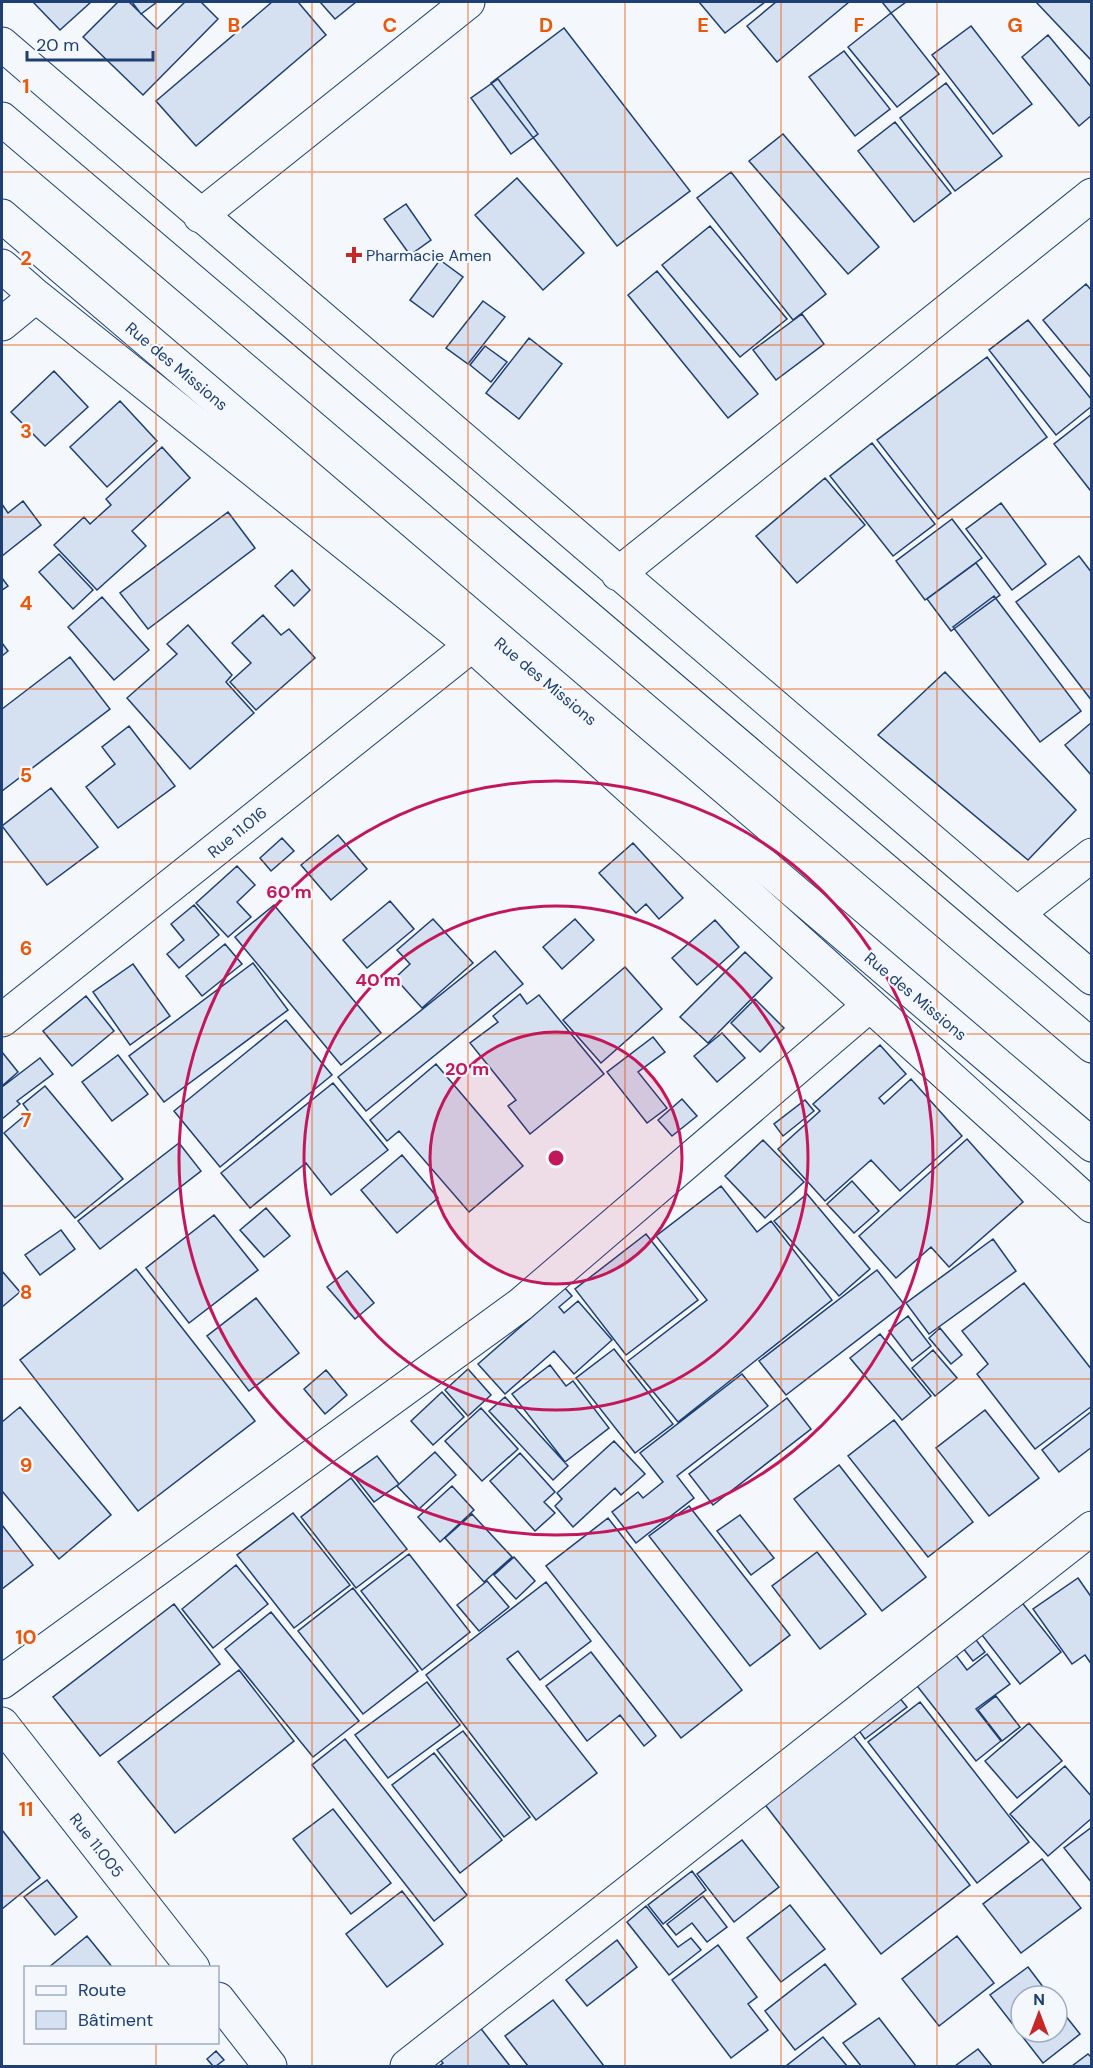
<svg xmlns="http://www.w3.org/2000/svg" width="1093" height="2068" font-family="'DM Sans',sans-serif">
  <style>
    .building { fill: #d5e0f0; stroke: #1d3f73; stroke-width: 1.5 }
    .lines { fill: none; stroke-linecap: round; stroke-linejoin: round }
    .street-casing { stroke: #1d3f73; stroke-width: 35 }
    .highway-casing { stroke: #1d3f73; stroke-width: 35 }
    .street { stroke: #f4f7fb; stroke-width: 33 }
    .highway { stroke: #f4f7fb; stroke-width: 33 }
    .grid { fill: none; stroke: #e8590c; stroke-width: 1.5; stroke-opacity: 0.55 }
    .ring { fill: none; stroke: #c2185b; stroke-width: 3 }
    .poi-dot { fill: #c62828; stroke: #f4f7fb; stroke-width: 2 }
    .labels { text-anchor: middle; stroke-width: 4.5; stroke-linejoin: round; paint-order: stroke }
    .poi-label { font-size: 16px; fill: #1d3f73; stroke: #f4f7fb; text-anchor: start }
    .street-label { font-size: 16px; fill: #1d3f73; stroke: #f4f7fb }
    .grid-label { font-size: 20px; text-anchor: middle; font-weight: bold; fill: #e8590c; stroke: #f4f7fb; stroke-width: 4.5; stroke-linejoin: round; paint-order: stroke }
    .centre { fill: #c2185b; stroke: #f4f7fb; stroke-width: 3 }
    .ring-label { font-size: 18px; text-anchor: middle; font-weight: bold; fill: #c2185b; stroke: #f4f7fb; stroke-width: 4.5; stroke-linejoin: round; paint-order: stroke }
  </style>
  <rect width="100%" height="100%" fill="#f4f7fb"/>
  <!-- building -->
  <path class="building" d="M 33,2 L 91,2 L 60,30 Z
    M 118,2 L 129,2 L 157,29 L 185,2 L 201,2 L 218,19 L 143,95 L 83,37 Z
    M 132,2 L 157,2 L 141,14 Z
    M 272,2 L 298,2 L 326,35 L 196,146 L 156,101 Z
    M 320,2 L 356,2 L 335,19 Z
    M 699,2 L 765,2 L 725,33 Z
    M 776,2 L 849,2 L 777,62 L 747,26 Z
    M 882,2 L 906,2 L 891,13 Z
    M 1036,2 L 1092,2 L 1092,61 Z
    M 891,13 L 939,74 L 897,107 L 848,47 Z
    M 971,26 L 1032,104 L 993,134 L 932,55 Z
    M 564,28 L 690,191 L 617,246 L 491,83 Z
    M 1048,35 L 1092,88 L 1092,115 L 1079,126 L 1022,57 Z
    M 844,51 L 890,109 L 855,136 L 809,77 Z
    M 498,79 L 538,134 L 511,154 L 471,98 Z
    M 946,83 L 1002,156 L 955,191 L 900,118 Z
    M 895,122 L 951,193 L 914,222 L 858,151 Z
    M 783,134 L 879,247 L 848,274 L 749,161 Z
    M 731,172 L 826,294 L 793,320 L 697,198 Z
    M 517,178 L 584,253 L 543,290 L 475,215 Z
    M 406,204 L 431,240 L 410,255 L 384,219 Z
    M 710,226 L 787,319 L 740,357 L 662,265 Z
    M 440,260 L 463,277 L 433,317 L 410,300 Z
    M 657,271 L 758,394 L 728,418 L 628,295 Z
    M 1086,284 L 1092,291 L 1092,379 L 1043,320 Z
    M 483,301 L 505,317 L 468,364 L 446,348 Z
    M 802,314 L 824,344 L 776,380 L 753,350 Z
    M 1028,320 L 1092,400 L 1092,406 L 1056,435 L 989,350 Z
    M 529,338 L 562,364 L 519,419 L 486,393 Z
    M 485,346 L 507,362 L 491,382 L 470,365 Z
    M 987,357 L 1047,437 L 938,519 L 877,440 Z
    M 54,371 L 88,407 L 45,446 L 11,412 Z
    M 120,401 L 157,441 L 107,487 L 70,447 Z
    M 1092,414 L 1092,489 L 1090,490 L 1054,444 Z
    M 872,443 L 935,524 L 893,556 L 830,476 Z
    M 162,447 L 190,478 L 132,531 L 146,546 L 97,590 L 54,545 L 84,517 L 90,524 L 111,505 L 106,499 Z
    M 825,478 L 865,525 L 797,583 L 756,536 Z
    M 23,501 L 41,525 L 2,556 L 2,504 L 8,513 Z
    M 1001,503 L 1046,564 L 1012,590 L 966,529 Z
    M 228,512 L 255,548 L 148,629 L 120,593 Z
    M 952,519 L 982,558 L 925,600 L 896,561 Z
    M 59,554 L 93,590 L 73,609 L 39,572 Z
    M 1079,556 L 1092,573 L 1092,701 L 1016,602 Z
    M 976,563 L 1000,595 L 951,631 L 927,599 Z
    M 292,570 L 310,590 L 294,606 L 275,586 Z
    M 2,578 L 8,586 L 2,590 Z
    M 994,596 L 1081,711 L 1040,742 L 953,627 Z
    M 102,597 L 149,650 L 114,680 L 68,627 Z
    M 263,615 L 281,635 L 289,629 L 315,658 L 256,710 L 230,682 L 251,663 L 232,643 Z
    M 188,625 L 232,675 L 226,682 L 254,713 L 190,769 L 127,698 L 177,654 L 167,644 Z
    M 2,643 L 8,651 L 2,656 Z
    M 70,657 L 110,709 L 2,791 L 2,709 Z
    M 945,672 L 1076,810 L 1028,860 L 878,735 Z
    M 1092,722 L 1092,776 L 1065,745 Z
    M 129,726 L 175,786 L 118,828 L 86,787 L 115,764 L 102,747 Z
    M 51,788 L 98,847 L 47,885 L 2,826 Z
    M 338,835 L 367,869 L 331,900 L 301,865 Z
    M 282,838 L 294,851 L 271,871 L 260,858 Z
    M 633,843 L 683,898 L 659,919 L 646,904 L 636,913 L 599,873 Z
    M 237,866 L 255,885 L 237,902 L 251,917 L 228,937 L 196,903 Z
    M 390,901 L 414,929 L 367,968 L 343,940 Z
    M 194,905 L 219,935 L 179,968 L 167,954 L 184,940 L 171,924 Z
    M 274,905 L 381,1033 L 341,1065 L 235,937 Z
    M 433,919 L 473,963 L 422,1008 L 395,978 L 410,964 L 397,950 Z
    M 575,919 L 594,940 L 562,969 L 543,947 Z
    M 715,920 L 739,947 L 697,985 L 672,958 Z
    M 225,944 L 242,964 L 202,996 L 186,976 Z
    M 495,951 L 523,984 L 366,1111 L 338,1077 Z
    M 745,952 L 772,978 L 708,1043 L 680,1017 Z
    M 253,963 L 288,1010 L 164,1102 L 129,1056 Z
    M 133,964 L 170,1016 L 130,1045 L 93,992 Z
    M 625,967 L 662,1009 L 601,1063 L 563,1020 Z
    M 520,994 L 527,1004 L 539,995 L 604,1074 L 530,1134 L 508,1106 L 516,1100 L 470,1043 L 498,1022 L 493,1016 Z
    M 86,996 L 114,1031 L 72,1066 L 43,1031 Z
    M 755,999 L 784,1028 L 760,1052 L 731,1023 Z
    M 286,1020 L 332,1075 L 220,1167 L 174,1111 Z
    M 722,1033 L 745,1058 L 717,1082 L 694,1056 Z
    M 653,1037 L 665,1052 L 638,1072 L 667,1108 L 647,1123 L 607,1072 Z
    M 880,1045 L 906,1074 L 879,1098 L 884,1104 L 911,1079 L 962,1136 L 900,1191 L 871,1160 L 825,1201 L 778,1149 L 820,1111 L 813,1104 Z
    M 2,1052 L 18,1072 L 2,1086 Z
    M 118,1055 L 148,1094 L 112,1121 L 82,1082 Z
    M 40,1058 L 53,1074 L 17,1101 L 20,1104 L 2,1119 L 2,1087 Z
    M 436,1064 L 523,1166 L 469,1212 L 399,1131 L 387,1141 L 370,1120 Z
    M 333,1083 L 388,1150 L 331,1195 L 306,1163 L 250,1208 L 221,1173 Z
    M 45,1086 L 123,1179 L 75,1218 L 4,1133 L 29,1112 L 23,1104 Z
    M 682,1099 L 697,1116 L 672,1136 L 658,1120 Z
    M 805,1100 L 814,1111 L 783,1136 L 774,1124 Z
    M 967,1139 L 1023,1202 L 949,1267 L 931,1247 L 896,1278 L 859,1236 Z
    M 763,1140 L 804,1182 L 765,1218 L 725,1176 Z
    M 179,1143 L 201,1171 L 100,1249 L 78,1221 Z
    M 402,1155 L 438,1198 L 397,1233 L 361,1190 Z
    M 852,1181 L 879,1211 L 854,1233 L 827,1204 Z
    M 721,1186 L 757,1232 L 771,1221 L 832,1300 L 678,1422 L 628,1361 L 707,1300 L 656,1236 Z
    M 807,1194 L 870,1269 L 839,1296 L 774,1221 Z
    M 266,1208 L 290,1236 L 264,1257 L 240,1230 Z
    M 214,1215 L 258,1270 L 189,1323 L 146,1268 Z
    M 61,1230 L 75,1249 L 40,1275 L 25,1255 Z
    M 646,1234 L 698,1300 L 626,1355 L 575,1289 Z
    M 993,1239 L 1016,1271 L 929,1334 L 906,1303 Z
    M 136,1269 L 255,1421 L 138,1511 L 20,1360 Z
    M 877,1270 L 904,1304 L 786,1395 L 759,1361 Z
    M 2,1271 L 20,1292 L 2,1307 Z
    M 347,1271 L 374,1303 L 355,1319 L 327,1287 Z
    M 1024,1283 L 1092,1370 L 1092,1406 L 1035,1449 L 977,1374 L 988,1364 L 962,1331 Z
    M 565,1288 L 572,1296 L 559,1307 L 564,1313 L 578,1301 L 612,1340 L 574,1374 L 554,1351 L 505,1394 L 478,1364 Z
    M 256,1298 L 299,1353 L 249,1391 L 207,1336 Z
    M 908,1316 L 931,1346 L 912,1361 L 889,1331 Z
    M 940,1328 L 962,1355 L 951,1364 L 929,1338 Z
    M 880,1334 L 931,1396 L 902,1420 L 850,1358 Z
    M 614,1349 L 673,1424 L 635,1453 L 576,1378 Z
    M 933,1350 L 957,1378 L 935,1396 L 912,1368 Z
    M 550,1365 L 566,1386 L 573,1381 L 609,1428 L 565,1462 L 512,1394 Z
    M 468,1369 L 491,1395 L 468,1416 L 445,1390 Z
    M 326,1370 L 347,1395 L 325,1414 L 304,1389 Z
    M 742,1374 L 768,1406 L 677,1476 L 694,1498 L 636,1543 L 612,1512 L 638,1492 L 643,1498 L 663,1482 L 640,1453 Z
    M 442,1392 L 464,1417 L 433,1445 L 411,1421 Z
    M 505,1397 L 568,1466 L 553,1480 L 489,1411 Z
    M 787,1398 L 811,1429 L 713,1505 L 689,1474 Z
    M 20,1407 L 111,1515 L 59,1559 L 2,1491 L 2,1422 Z
    M 481,1408 L 518,1449 L 482,1481 L 445,1441 Z
    M 985,1410 L 1039,1478 L 989,1516 L 936,1448 Z
    M 1092,1411 L 1092,1447 L 1059,1472 L 1042,1450 Z
    M 894,1420 L 973,1522 L 928,1557 L 848,1456 Z
    M 614,1441 L 645,1474 L 621,1495 L 615,1488 L 573,1527 L 555,1506 L 562,1499 L 557,1493 Z
    M 435,1452 L 456,1475 L 419,1509 L 397,1486 Z
    M 520,1453 L 555,1492 L 544,1502 L 555,1513 L 535,1531 L 490,1481 Z
    M 377,1456 L 399,1484 L 374,1502 L 352,1474 Z
    M 839,1465 L 926,1577 L 882,1611 L 794,1499 Z
    M 351,1478 L 407,1549 L 356,1588 L 301,1517 Z
    M 452,1486 L 474,1510 L 440,1542 L 418,1517 Z
    M 689,1506 L 790,1635 L 750,1666 L 649,1536 Z
    M 293,1513 L 350,1585 L 294,1628 L 237,1555 Z
    M 472,1514 L 512,1557 L 484,1582 L 445,1538 Z
    M 740,1515 L 774,1558 L 751,1575 L 717,1531 Z
    M 608,1518 L 742,1690 L 681,1738 L 546,1566 Z
    M 2,1525 L 33,1565 L 2,1589 Z
    M 817,1552 L 866,1614 L 820,1649 L 772,1586 Z
    M 409,1554 L 470,1632 L 422,1670 L 361,1591 Z
    M 514,1557 L 535,1581 L 516,1599 L 494,1575 Z
    M 236,1565 L 268,1604 L 213,1648 L 182,1609 Z
    M 1078,1578 L 1092,1598 L 1092,1665 L 1085,1655 L 1072,1664 L 1033,1609 Z
    M 487,1581 L 509,1607 L 479,1631 L 457,1605 Z
    M 546,1582 L 591,1641 L 540,1680 L 518,1651 L 507,1659 L 597,1773 L 536,1820 L 426,1675 Z
    M 353,1588 L 418,1671 L 363,1714 L 298,1631 Z
    M 1016,1595 L 1061,1652 L 1020,1684 L 975,1626 Z
    M 174,1604 L 220,1664 L 100,1756 L 53,1697 Z
    M 271,1612 L 359,1721 L 313,1757 L 225,1649 Z
    M 971,1633 L 985,1652 L 973,1661 L 959,1643 Z
    M 591,1652 L 656,1736 L 644,1746 L 620,1715 L 587,1741 L 546,1686 Z
    M 955,1654 L 967,1670 L 987,1654 L 1010,1684 L 976,1709 L 1001,1741 L 976,1761 L 907,1673 Z
    M 239,1670 L 294,1741 L 175,1833 L 118,1762 Z
    M 886,1681 L 907,1707 L 865,1739 L 855,1725 Z
    M 427,1682 L 460,1725 L 388,1778 L 355,1735 Z
    M 996,1696 L 1020,1727 L 1002,1741 L 978,1710 Z
    M 920,1702 L 1029,1842 L 977,1883 L 868,1742 Z
    M 1029,1723 L 1062,1761 L 1017,1798 L 985,1761 Z
    M 845,1725 L 970,1885 L 881,1954 L 756,1793 Z
    M 463,1731 L 530,1817 L 504,1837 L 437,1750 Z
    M 345,1739 L 467,1895 L 434,1921 L 312,1765 Z
    M 434,1753 L 502,1840 L 460,1873 L 392,1785 Z
    M 1065,1766 L 1092,1797 L 1092,1818 L 1048,1856 L 1010,1814 Z
    M 333,1809 L 391,1883 L 351,1914 L 293,1839 Z
    M 1092,1827 L 1092,1883 L 1064,1848 Z
    M 2,1830 L 40,1878 L 2,1909 Z
    M 742,1840 L 779,1887 L 734,1922 L 697,1874 Z
    M 1042,1859 L 1081,1908 L 1021,1953 L 983,1904 Z
    M 692,1871 L 706,1890 L 663,1924 L 648,1905 Z
    M 47,1880 L 77,1917 L 55,1935 L 24,1897 Z
    M 402,1891 L 443,1944 L 387,1987 L 346,1934 Z
    M 703,1896 L 727,1927 L 707,1942 L 692,1923 L 676,1935 L 667,1924 Z
    M 790,1905 L 825,1949 L 781,1982 L 747,1938 Z
    M 646,1906 L 678,1947 L 691,1938 L 701,1950 L 669,1975 L 627,1922 Z
    M 87,1936 L 113,1968 L 48,1968 Z
    M 957,1936 L 994,1983 L 939,2026 L 902,1979 Z
    M 617,1940 L 637,1967 L 587,2006 L 566,1980 Z
    M 718,1945 L 757,1997 L 748,2004 L 768,2030 L 731,2058 L 672,1980 Z
    M 825,1964 L 856,2004 L 795,2050 L 765,2011 Z
    M 1028,1967 L 1050,1996 L 1021,1996 L 1021,2032 L 1057,2032 L 1057,2005 L 1080,2034 L 1043,2063 L 990,1995 Z
    M 553,2000 L 604,2066 L 528,2066 L 505,2036 Z
    M 879,2018 L 916,2066 L 861,2066 L 843,2043 Z
    M 475,2021 L 510,2066 L 439,2066 L 443,2063 L 434,2052 Z
    M 823,2037 L 847,2066 L 786,2066 Z
    M 978,2049 L 992,2066 L 955,2066 Z
    M 216,2051 L 224,2060 L 216,2066 L 213,2066 L 207,2059 Z
    M 1088,2054 L 1092,2058 L 1092,2066 L 1072,2066 Z"/>
  <g class="lines">
    <!-- street casing -->
    <g class="street-casing">
      <path id="street" d="M 2,44 L 1092,978
        M 200,216 L 468,2
        M 2,266 L 36,296 L 472,645 L 1092,1206
        M 2,324 L 36,296
        M 618,574 L 1092,195
        M 1018,913 L 1092,855
        M 2,1020 L 472,645
        M 2,1682 L 520,1305 L 870,1005
        M 2,1724 L 193,1968
        M 218,1999 L 270,2066
        M 407,2066 L 1092,1528"/>
    </g>
    <!-- highway casing -->
    <g class="highway-casing">
      <path id="highway" d="M 2,119 L 1092,1046
        M 2,216 L 1092,1145"/>
    </g>
    <!-- street -->
    <use href="#street" class="street"/>
    <!-- highway -->
    <use href="#highway" class="highway"/>
  </g>
  <!-- grid -->
  <path class="grid" d="M 156,2 L 156,1968M 312,2 L 312,2066M 468,2 L 468,2066M 625,2 L 625,2066M 781,2 L 781,2066M 937,2 L 937,2066M 2,172 L 1092,172M 2,345 L 1092,345M 2,517 L 1092,517M 2,689 L 1092,689M 2,862 L 1092,862M 2,1034 L 1092,1034M 2,1206 L 1092,1206M 2,1379 L 1092,1379M 2,1551 L 1092,1551M 2,1723 L 1092,1723M 2,1896 L 1092,1896M 156,2042 L 156,2066"/>
  <!-- distance rings -->
  <circle cx="556" cy="1158" r="126" fill="#c2185b" fill-opacity=".12"/>
  <g class="ring">
    <circle cx="556" cy="1158" r="126"/>
    <circle cx="556" cy="1158" r="252"/>
    <circle cx="556" cy="1158" r="377"/>
  </g>
  <!-- markers -->
  <path class="poi-dot" d="M351 246h6v6h6v6h-6v6h-6v-6h-6v-6h6z"/>
  <g class="labels">
    <!-- poi labels -->
    <g class="poi-label">
      <text x="366" y="261">Pharmacie Amen</text>
    </g>
    <!-- street labels -->
    <g class="street-label">
      <text transform="translate(177 366) rotate(40)" y="6">Rue des Missions</text>
      <text transform="translate(546 681) rotate(40)" y="6">Rue des Missions</text>
      <text transform="translate(237 832) rotate(-39)" y="6">Rue 11.016</text>
      <text transform="translate(916 996) rotate(40)" y="6">Rue des Missions</text>
      <text transform="translate(97 1845) rotate(52)" y="6">Rue 11.005</text>
    </g>
  </g>
  <g class="grid-label">
    <text x="234" y="32">B</text>
    <text x="390" y="32">C</text>
    <text x="546" y="32">D</text>
    <text x="703" y="32">E</text>
    <text x="859" y="32">F</text>
    <text x="1015" y="32">G</text>
    <text x="26" y="93">1</text>
    <text x="26" y="265">2</text>
    <text x="26" y="438">3</text>
    <text x="26" y="610">4</text>
    <text x="26" y="782">5</text>
    <text x="26" y="955">6</text>
    <text x="26" y="1127">7</text>
    <text x="26" y="1299">8</text>
    <text x="26" y="1472">9</text>
    <text x="26" y="1644">10</text>
    <text x="26" y="1816">11</text>
  </g>
  <circle cx="556" cy="1158" r="9" class="centre"/>
  <g class="ring-label">
    <text x="289" y="898">60 m</text>
    <text x="378" y="986">40 m</text>
    <text x="467" y="1075">20 m</text>
  </g>
  <!-- border -->
  <rect width="1093" height="2068" fill="none" stroke="#1d3f73" stroke-width="6"/>
  <!-- legend -->
  <rect x="24" y="1966" width="195" height="78" fill="#f4f7fb" stroke="#9eadc5" stroke-width="1.5"/>
  <rect x="36" y="1986" width="30" height="9" fill="#f4f7fb" stroke="#9eadc5" stroke-width="1.5"/>
  <text x="78" y="1996" font-size="18" fill="#1d3f73">Route</text>
  <rect x="36" y="2011" width="30" height="18" fill="#d5e0f0" stroke="#9eadc5" stroke-width="1.5"/>
  <text x="78" y="2026" font-size="18" fill="#1d3f73">Bâtiment</text>
  <!-- north arrow -->
  <g transform="translate(1039 2014)"><circle r="28" fill="#f4f7fb" stroke="#9eadc5" stroke-width="1.5"/>
  <path d="M0-4.5L10 22L0 15L-10 22Z" fill="#c62828"/>
  <text y="-9" font-size="16" font-weight="bold" text-anchor="middle" fill="#1d3f73">N</text>
  </g>
  <!-- scale -->
  <path d="M27 51v9h126v-9" fill="none" stroke="#1d3f73" stroke-width="3"/>
  <text x="36" y="51" font-size="18" fill="#1d3f73" stroke="#f4f7fb" stroke-width="4.5" paint-order="stroke">20 m</text>
</svg>
